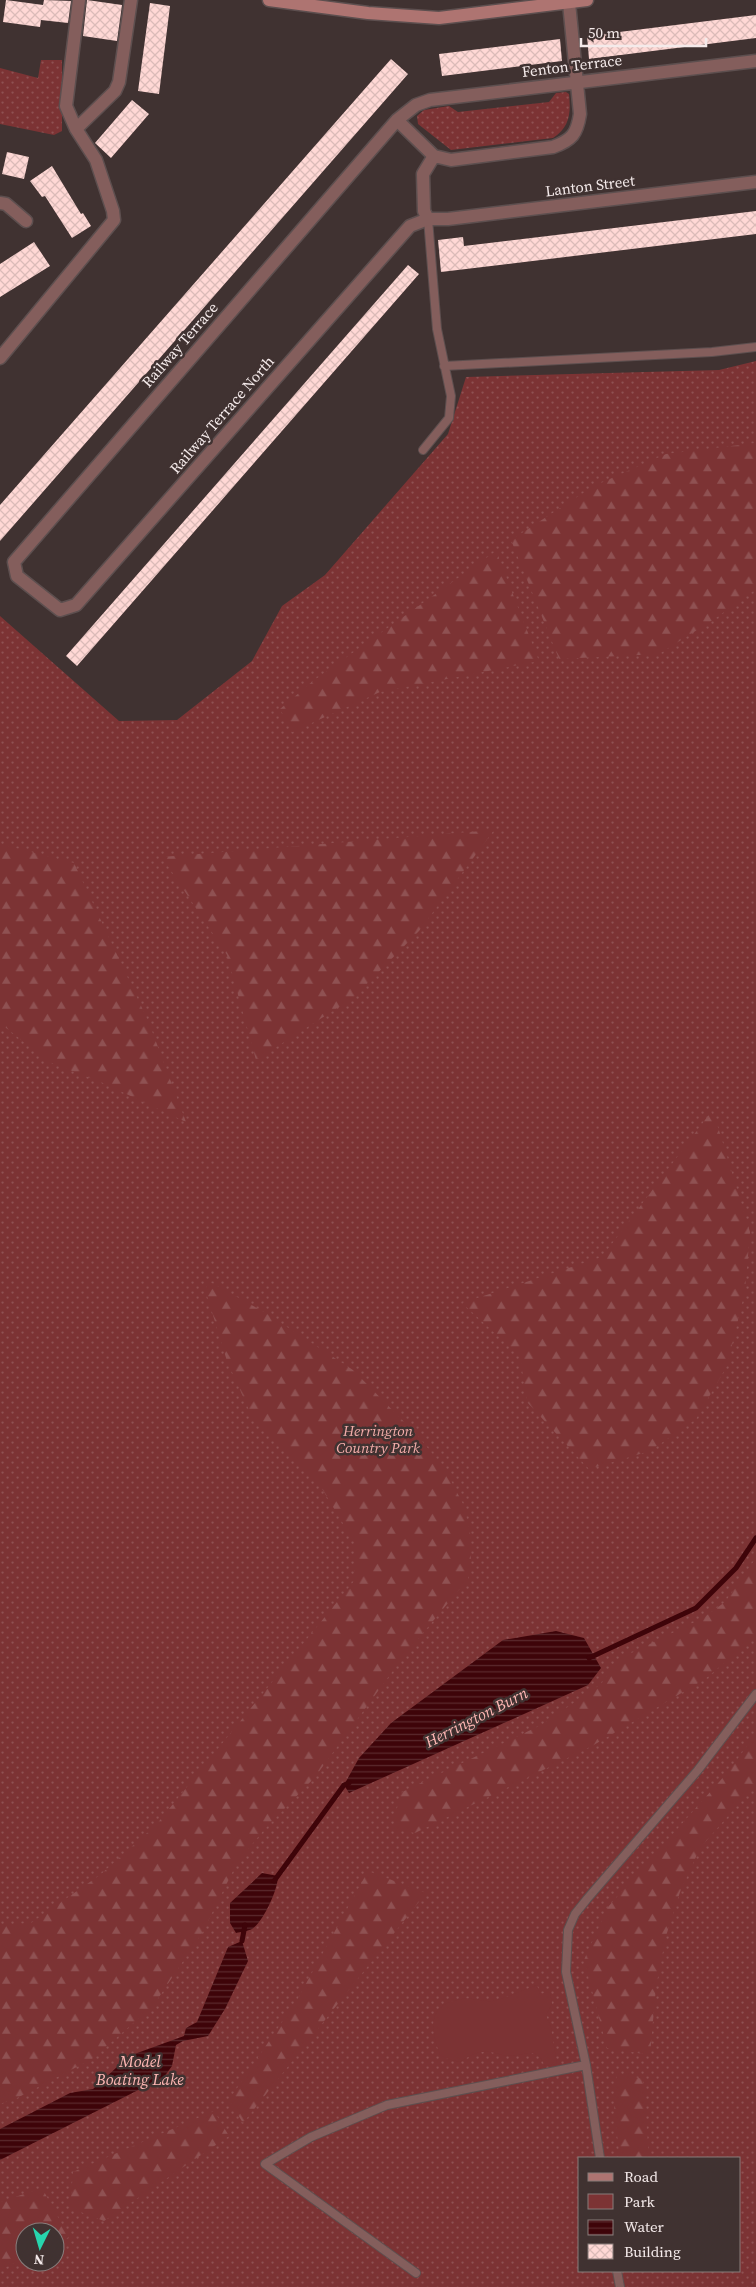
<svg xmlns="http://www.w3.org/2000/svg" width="756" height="2287" font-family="'Source Serif 4',serif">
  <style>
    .green { fill: url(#green-dots); fill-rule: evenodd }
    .forest { fill: url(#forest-firs) }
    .pitch { fill: #7c3334 }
    .water { fill: url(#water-rules) }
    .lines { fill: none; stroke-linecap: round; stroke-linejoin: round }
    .stream { stroke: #3e0409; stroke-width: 5 }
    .building { fill: url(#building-cross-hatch) }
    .service-casing { stroke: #5d4f4f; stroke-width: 10 }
    .minor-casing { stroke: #5d4f4f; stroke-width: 15 }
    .secondary-casing { stroke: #5d4f4f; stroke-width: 15 }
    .service { stroke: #845e5c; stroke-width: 8 }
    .minor { stroke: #845e5c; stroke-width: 12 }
    .secondary { stroke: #ae7471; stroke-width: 12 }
    .labels { text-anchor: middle; stroke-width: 5; stroke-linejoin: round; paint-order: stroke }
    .street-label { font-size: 15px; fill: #f4eaea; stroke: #403231 }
    .park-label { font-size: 15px; font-style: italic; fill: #f4adaa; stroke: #403231 }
    .water-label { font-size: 16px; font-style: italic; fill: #ffb7b4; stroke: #403231 }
  </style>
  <defs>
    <pattern id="green-dots" width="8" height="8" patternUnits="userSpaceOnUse" patternTransform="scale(1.25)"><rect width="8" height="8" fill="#7c3334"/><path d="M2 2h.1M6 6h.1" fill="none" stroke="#8f5152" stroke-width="1.8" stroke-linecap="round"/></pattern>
    <pattern id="forest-firs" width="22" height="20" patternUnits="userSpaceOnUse" patternTransform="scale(1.25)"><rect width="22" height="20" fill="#7c3334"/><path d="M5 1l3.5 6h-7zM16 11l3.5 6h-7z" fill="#8f5152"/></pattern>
    <pattern id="water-rules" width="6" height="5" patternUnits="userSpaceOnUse" patternTransform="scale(1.25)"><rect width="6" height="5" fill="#3e0409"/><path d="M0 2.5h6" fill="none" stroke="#5a292d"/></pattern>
    <pattern id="building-cross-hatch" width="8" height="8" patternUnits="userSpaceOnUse" patternTransform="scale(1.25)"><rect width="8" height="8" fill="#ffd8d5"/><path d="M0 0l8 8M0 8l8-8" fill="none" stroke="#dbbbb8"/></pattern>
  </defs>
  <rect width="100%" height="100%" fill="#403231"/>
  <!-- green -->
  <path class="green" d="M 41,60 L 62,60 L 62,131 L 54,135 L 0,124 L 0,68 L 38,78 Z
    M 566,92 L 569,94 C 571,113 570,127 553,138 L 451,150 L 418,124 L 417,116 L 424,110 L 449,106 L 458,112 L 549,102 L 556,93 Z
    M 756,361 L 756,2287 L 0,2287 L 0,616 L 119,721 L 177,720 L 252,661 L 282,606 L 325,575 L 448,434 L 466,377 L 719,370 ZM 580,2158 L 740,2158 L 740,2271 L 580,2271 ZM 25,2232 L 55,2232 L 55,2262 L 25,2262 Z"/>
  <!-- forest -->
  <path class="forest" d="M 756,443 L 756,589 L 713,620 L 659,654 L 559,659 L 511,540 L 594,486 L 666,454 Z
    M 496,551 L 539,661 L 380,692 L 292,732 L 280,709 L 313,681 Z
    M 494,830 L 419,931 L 353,998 L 256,1060 L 227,955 L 162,857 Z
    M 0,844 L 74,863 L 149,1023 L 186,1122 L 103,1083 L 49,1062 L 0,1023 Z
    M 711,1112 L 718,1127 L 750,1232 L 745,1291 L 727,1366 L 696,1419 L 650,1451 L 589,1469 L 527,1402 L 520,1356 L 462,1303 L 602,1257 Z
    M 210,1282 L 264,1312 L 353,1370 L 417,1435 L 445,1469 L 463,1504 L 470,1531 L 471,1558 L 468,1579 L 403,1657 L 315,1777 L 263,1831 L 237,1863 L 202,1933 L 153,2006 L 92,2059 L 17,2098 L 0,2104 L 0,1925 L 31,1923 L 100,1875 L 156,1825 L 354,1581 L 356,1545 L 318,1482 L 255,1423 L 227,1361 L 205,1289 Z
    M 756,1558 L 756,1632 L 747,1644 L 705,1679 L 592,1746 L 415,1833 L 393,1829 L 400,1793 L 543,1724 L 601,1684 L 619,1659 L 703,1618 L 725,1602 Z
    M 756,1734 L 756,1784 L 700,1848 L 680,1892 L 666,1936 L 656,1987 L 650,2055 L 607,2048 L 584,1960 L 608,1907 L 727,1773 Z
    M 368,1871 L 426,1893 L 243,2123 L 229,2100 L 297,2000 Z
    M 617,2073 L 643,2079 L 649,2158 L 620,2158 L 614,2111 Z
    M 214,2111 L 229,2136 L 104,2221 L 70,2208 L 73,2172 Z
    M 42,2188 L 69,2237 L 55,2244 L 55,2232 L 25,2232 L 25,2258 L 0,2270 L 0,2202 Z"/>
  <!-- pitch -->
  <path class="pitch" d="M 537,1985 L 540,1994 L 550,1992 L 552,2004 L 546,2015 L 551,2028 L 557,2064 L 545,2066 C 536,2045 525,2056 509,2056 C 502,2056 496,2052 489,2052 C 477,2051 470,2056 460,2062 L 448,2059 L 440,2055 C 430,2028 427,2004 462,1999 C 472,1997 482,2002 493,2001 C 507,1998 523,1990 537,1985 Z"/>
  <!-- water -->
  <path class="water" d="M 556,1631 L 584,1638 L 601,1668 L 588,1685 L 349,1793 L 344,1785 L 359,1758 L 391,1723 L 503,1640 Z
    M 262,1873 L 278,1876 C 278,1889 264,1921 252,1929 C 248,1931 241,1932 236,1933 L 230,1923 L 230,1903 Z
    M 242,1941 L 248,1961 L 225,2009 L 208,2036 L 183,2041 L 176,2045 L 172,2066 L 164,2077 L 0,2160 L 0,2129 L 70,2093 L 93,2089 L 129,2056 L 184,2036 L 186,2028 L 197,2022 L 228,1947 Z"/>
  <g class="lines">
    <!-- stream -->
    <path class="stream" d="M 589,1658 L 696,1608 L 736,1568 L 756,1538
      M 274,1881 L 344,1785 L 349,1783
      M 242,1941 L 245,1925"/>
  </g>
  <!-- building -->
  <path class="building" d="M 6,0 L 43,5 L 44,0 L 71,1 L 68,23 L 41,20 L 40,27 L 3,22 Z
    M 87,0 L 122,5 L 117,41 L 83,36 Z
    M 150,3 L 170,6 L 159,94 L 138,91 Z
    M 756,15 L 756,38 L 589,59 L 587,36 Z
    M 560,39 L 562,61 L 442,76 L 439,54 Z
    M 391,59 L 408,74 L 0,541 L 0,505 Z
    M 132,100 L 149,114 L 111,158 L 95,143 Z
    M 7,152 L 29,157 L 24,179 L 2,174 Z
    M 52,166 L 81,214 L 83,213 L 91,226 L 72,238 L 45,196 L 42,197 L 30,181 Z
    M 756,211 L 756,234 L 441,272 L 438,240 L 463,237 L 464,246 Z
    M 34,242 L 50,266 L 0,297 L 0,264 Z
    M 408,265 L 419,274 L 77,666 L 66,656 Z"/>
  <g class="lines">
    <!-- service casing -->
    <g class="service-casing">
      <path id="service" d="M 444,366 L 712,352 L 756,347
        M 423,450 L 449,418 L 451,396 L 437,329 L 428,219
        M 600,2158 L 586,2065 L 566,1972 L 568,1930 L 575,1914 L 587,1899 L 698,1770 L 756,1694
        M 617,2271 L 620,2287
        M 416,2273 L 265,2164 L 311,2137 L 387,2105 L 586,2065"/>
    </g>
    <!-- minor casing -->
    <g class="minor-casing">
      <path id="minor" d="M 397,120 L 434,156 L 423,174 L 424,211 L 428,219
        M 76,129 L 115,91 L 119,82 L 131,0
        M 434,156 L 451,160 L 553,147 C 572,140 577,134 580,114 L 569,3
        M 0,203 L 6,204 L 26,221
        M 428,219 L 410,226 L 76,605 L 60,610 L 17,576 L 14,562 L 397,120 L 416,105 L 430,100 L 756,61
        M 428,219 L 448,219 L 756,182
        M 0,358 L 114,220 L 113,211 L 96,160 L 76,129 L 66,106 L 79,0"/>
    </g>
    <!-- secondary casing -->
    <g class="secondary-casing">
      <path id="secondary" d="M 269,0 L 368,13 L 439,18 L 587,0"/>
    </g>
    <!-- service -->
    <use href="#service" class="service"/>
    <!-- minor -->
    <use href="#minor" class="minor"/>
    <!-- secondary -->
    <use href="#secondary" class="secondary"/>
  </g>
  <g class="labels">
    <!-- street labels -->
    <g class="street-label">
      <text transform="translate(572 66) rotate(-7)" y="5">Fenton Terrace</text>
      <text transform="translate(590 186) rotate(-7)" y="5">Lanton Street</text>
      <text transform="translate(180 345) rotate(-49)" y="5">Railway Terrace</text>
      <text transform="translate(222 415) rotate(-49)" y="5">Railway Terrace North</text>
    </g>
    <!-- park labels -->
    <g class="park-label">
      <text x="378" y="1436">Herrington<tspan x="378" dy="17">Country Park</tspan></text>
    </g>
    <!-- water labels -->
    <g class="water-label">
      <text transform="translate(476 1717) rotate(-27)" y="6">Herrington Burn</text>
      <text x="140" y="2067">Model<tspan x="140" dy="18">Boating Lake</tspan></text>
    </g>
  </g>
  <!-- legend -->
  <rect x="578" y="2157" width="162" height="115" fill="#403231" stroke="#887c7b"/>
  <rect x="588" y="2173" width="25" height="8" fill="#ae7471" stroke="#887c7b"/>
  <text x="624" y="2182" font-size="15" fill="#f4eaea">Road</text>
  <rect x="588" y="2194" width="25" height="15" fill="#7c3334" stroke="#887c7b"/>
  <text x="624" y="2207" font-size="15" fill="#f4eaea">Park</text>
  <rect x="588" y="2220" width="25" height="15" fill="url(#water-rules)" stroke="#887c7b"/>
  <text x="624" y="2232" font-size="15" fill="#f4eaea">Water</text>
  <rect x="588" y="2244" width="25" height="15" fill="url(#building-cross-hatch)" stroke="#887c7b"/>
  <text x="624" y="2257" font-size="15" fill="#f4eaea">Building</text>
  <!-- north arrow -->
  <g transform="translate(40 2247) rotate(185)"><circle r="24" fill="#403231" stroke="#887c7b"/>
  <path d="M0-4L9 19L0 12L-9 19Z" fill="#27d5ad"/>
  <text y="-8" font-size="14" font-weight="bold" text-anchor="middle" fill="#f4eaea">N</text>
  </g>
  <!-- scale -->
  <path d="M581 38v8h125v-8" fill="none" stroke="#f4eaea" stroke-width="2.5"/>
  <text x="588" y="38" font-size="15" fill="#f4eaea" stroke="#403231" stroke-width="4" paint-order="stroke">50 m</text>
</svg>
